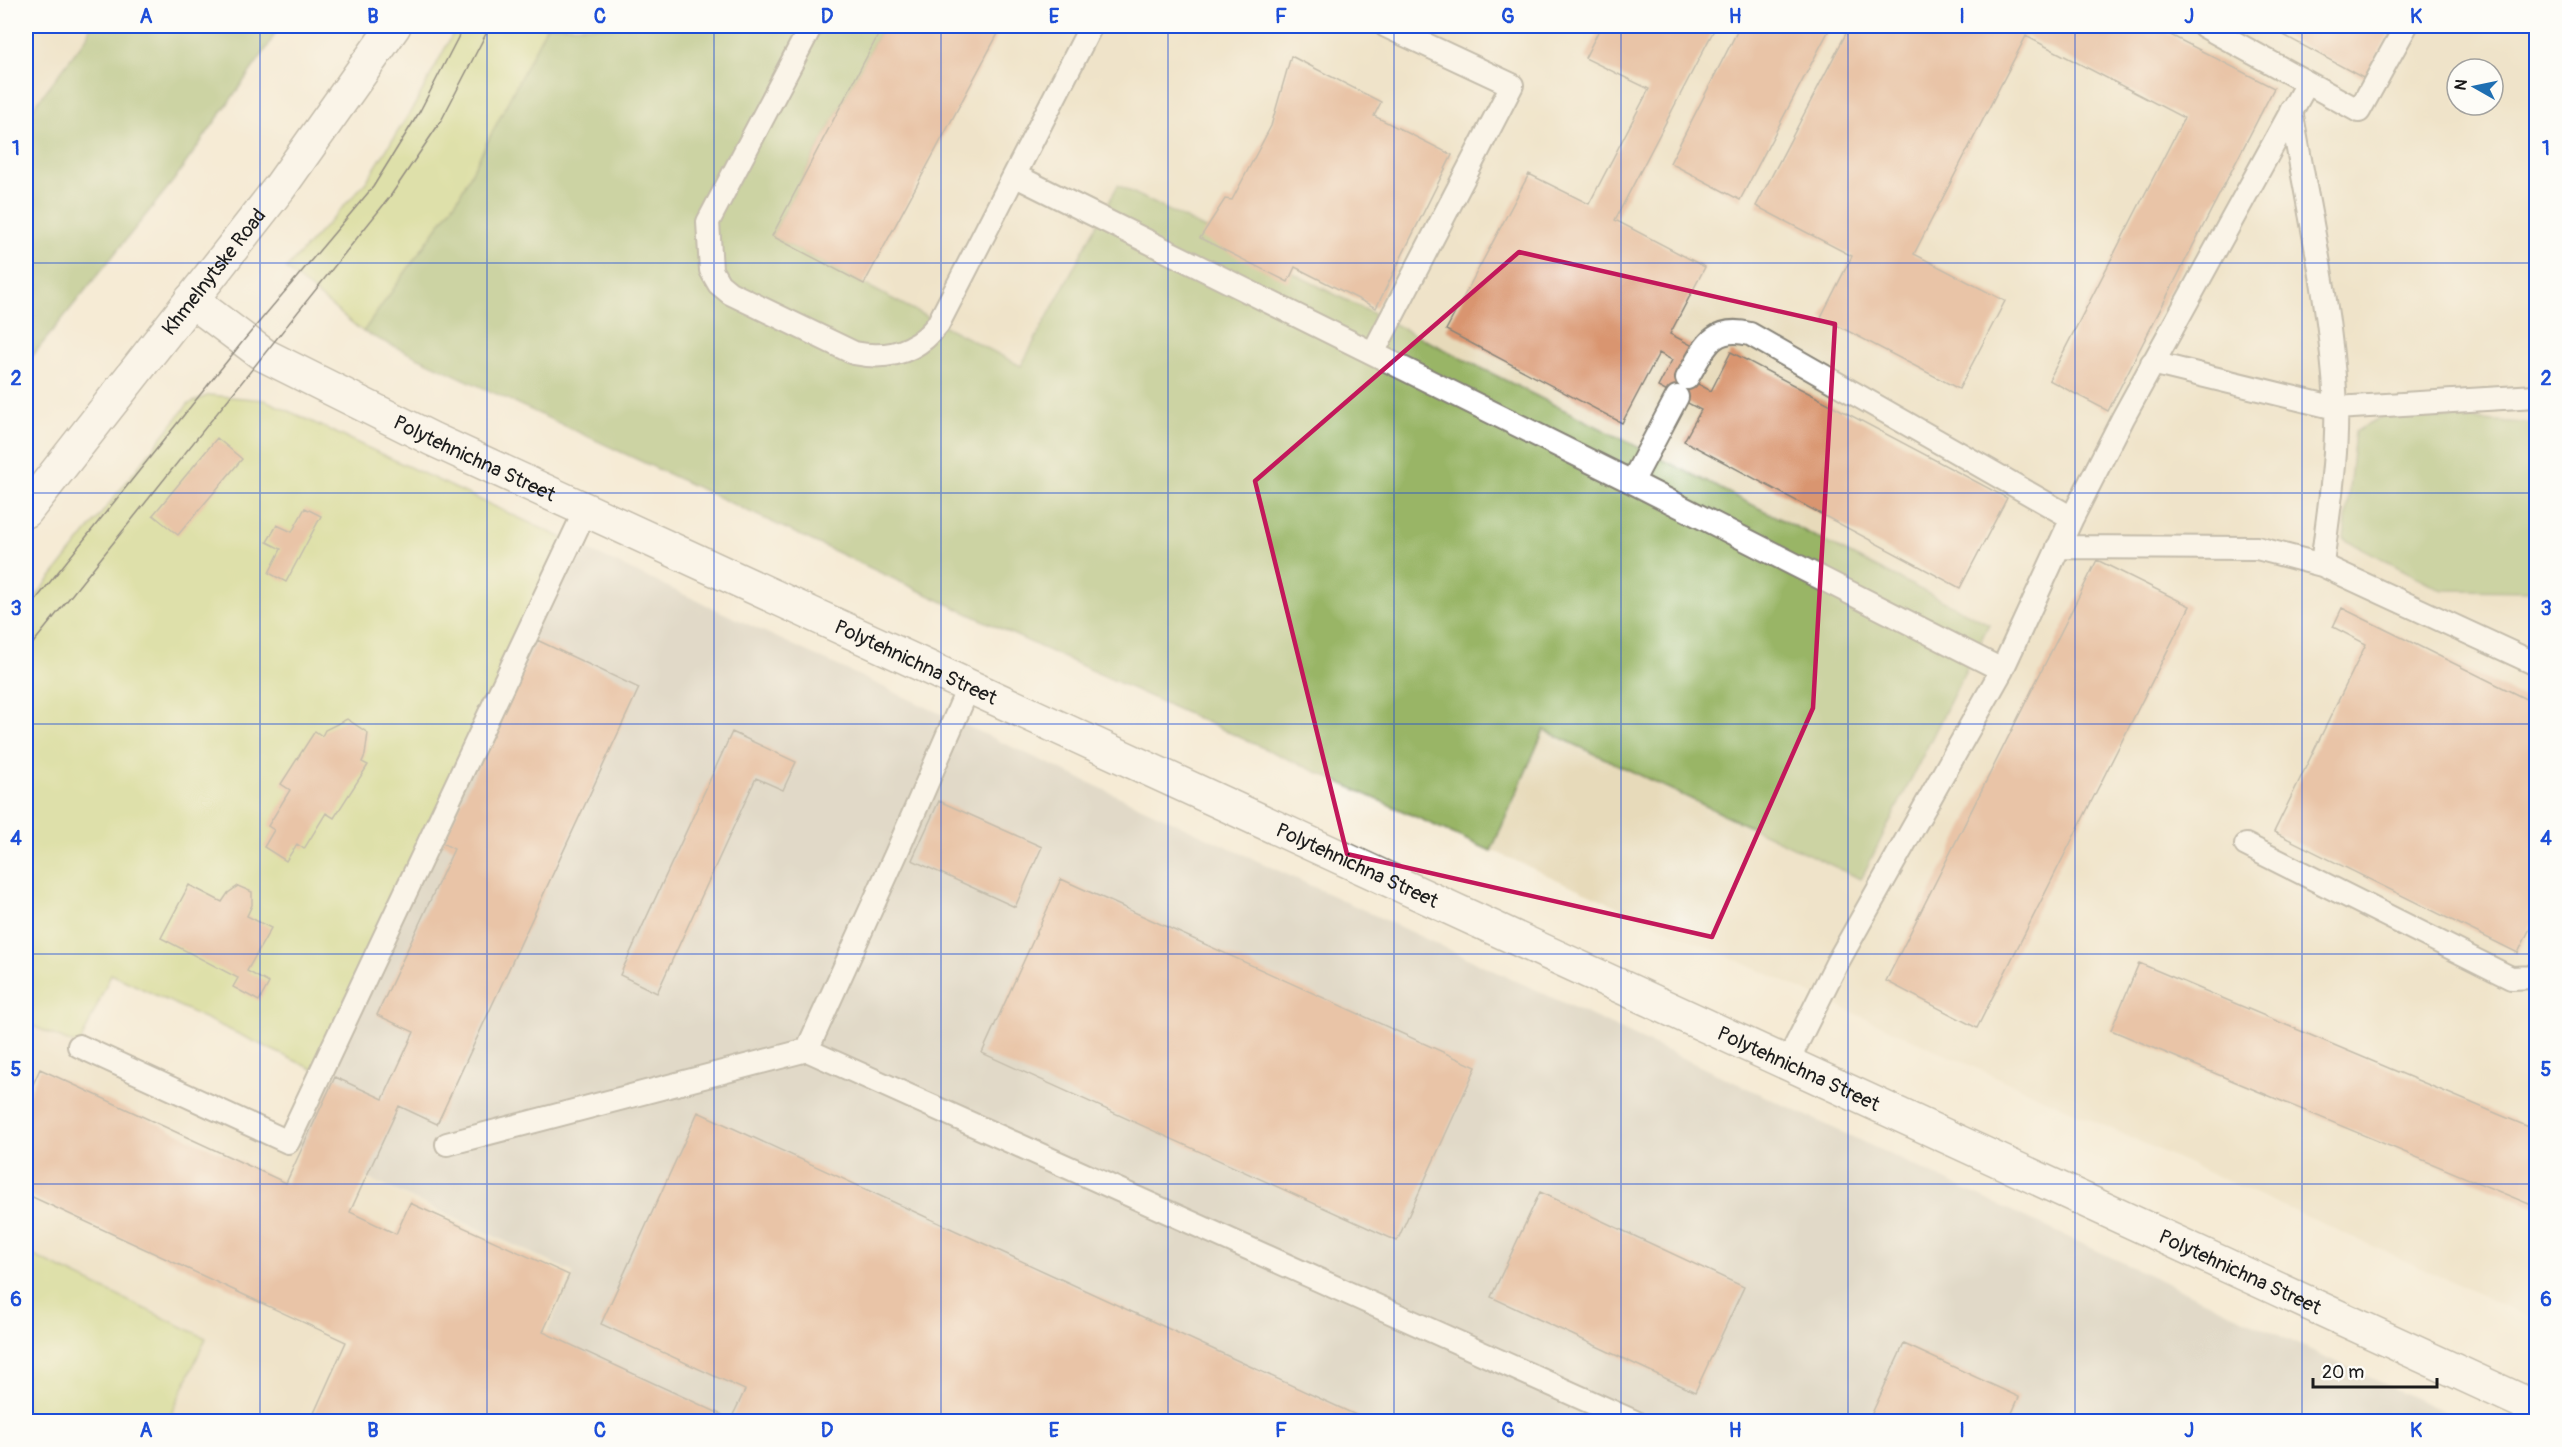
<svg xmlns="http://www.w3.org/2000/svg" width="2562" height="1447" font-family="Pangolin,sans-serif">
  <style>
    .built { fill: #e7daba; fill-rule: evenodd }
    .industrial { fill: #c8c4b8 }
    .green { fill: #c2d375; stroke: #6f7848; stroke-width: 1.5 }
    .forest { fill: #99b566; stroke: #5a6841; stroke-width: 1.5 }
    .building { fill: #d9956f }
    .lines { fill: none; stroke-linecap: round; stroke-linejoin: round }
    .service-casing { stroke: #888479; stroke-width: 26 }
    .tertiary-casing { stroke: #888479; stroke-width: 36 }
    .primary-casing { stroke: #888479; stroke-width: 36 }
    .service { stroke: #fff; stroke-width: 22 }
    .tertiary { stroke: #fff; stroke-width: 33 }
    .primary { stroke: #fff; stroke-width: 33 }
    .tram { stroke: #1c1c1c; stroke-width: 1.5 }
    .marked { fill: none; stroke: #c2185b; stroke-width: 4.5; stroke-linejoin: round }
    .grid { fill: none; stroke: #1d4ed8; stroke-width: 1.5; stroke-opacity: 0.55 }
    .labels { text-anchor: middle; stroke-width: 5; stroke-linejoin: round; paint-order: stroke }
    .street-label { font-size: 20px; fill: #1c1c1c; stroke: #fdfcf7 }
    .neatline { fill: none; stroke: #1d4ed8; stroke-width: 2 }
    .grid-label { font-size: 20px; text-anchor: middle; font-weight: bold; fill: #1d4ed8 }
  </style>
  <rect width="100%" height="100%" fill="#fdfcf7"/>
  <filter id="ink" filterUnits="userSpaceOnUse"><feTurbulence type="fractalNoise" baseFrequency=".0167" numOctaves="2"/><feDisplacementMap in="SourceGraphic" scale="12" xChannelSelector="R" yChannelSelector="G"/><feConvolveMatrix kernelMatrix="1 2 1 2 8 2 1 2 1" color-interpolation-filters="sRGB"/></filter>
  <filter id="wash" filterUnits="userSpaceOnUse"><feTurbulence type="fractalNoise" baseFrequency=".008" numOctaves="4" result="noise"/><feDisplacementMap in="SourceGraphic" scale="24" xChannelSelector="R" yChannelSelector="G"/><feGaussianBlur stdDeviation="1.35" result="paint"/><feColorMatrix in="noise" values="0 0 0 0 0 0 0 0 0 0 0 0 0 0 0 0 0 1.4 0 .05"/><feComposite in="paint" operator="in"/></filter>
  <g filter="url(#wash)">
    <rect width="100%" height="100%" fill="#f5ebd6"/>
    <!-- built -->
    <path class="built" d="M 26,26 L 90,26 L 87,37 L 26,117 Z
      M 700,26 L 2536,26 L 2536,1320 L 1038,646 L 502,398 ZM 2457,69 L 2493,69 L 2493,105 L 2457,105 Z
      M 26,1023 L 574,1274 L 506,1421 L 168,1421 L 206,1338 L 26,1251 Z"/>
    <!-- industrial -->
    <path class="industrial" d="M 571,542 L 2464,1421 L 506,1421 L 574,1273 L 288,1142 Z"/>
    <!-- green -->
    <path class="green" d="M 457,26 L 547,26 L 459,197 L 363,332 L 286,269 L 366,182 L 414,106 Z
      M 209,395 L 265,400 L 571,542 L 321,1073 L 111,974 L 79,1046 L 26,1023 L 26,609 L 188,404 Z
      M 26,1252 L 206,1338 L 168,1421 L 26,1421 Z"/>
    <!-- forest -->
    <path class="forest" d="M 90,26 L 279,26 L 267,48 L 174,180 L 26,364 L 26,117 L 87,37 Z
      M 547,26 L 883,26 L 772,236 L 1021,366 L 1118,185 L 1989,624 L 1861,879 L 1544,730 L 1491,851 L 1038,646 L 363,332 L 459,197 Z
      M 2382,416 L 2457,418 L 2536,424 L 2536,591 L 2442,590 L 2344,539 L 2355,432 Z"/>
    <g id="blocks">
      <!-- building -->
      <path class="building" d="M 883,26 L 1002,26 L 864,284 L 772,236 Z
        M 1601,26 L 1716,26 L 1615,220 L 1705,267 L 1670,334 L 1697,348 L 1683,376 L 1711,391 L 1731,352 L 2007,498 L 1960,588 L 1684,441 L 1701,410 L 1658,387 L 1672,360 L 1659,353 L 1622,423 L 1446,330 L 1529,174 L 1589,204 L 1649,89 L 1585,58 Z
        M 1740,26 L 1831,26 L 1740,200 L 1670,163 Z
        M 1850,26 L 2153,26 L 2274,88 L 2108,411 L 2049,380 L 2184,118 L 2026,36 L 1914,254 L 2005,301 L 1959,389 L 1821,317 L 1852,256 L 1756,206 Z
        M 2267,26 L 2394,26 L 2365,79 Z
        M 1291,56 L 1381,102 L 1374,116 L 1452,155 L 1376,308 L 1295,267 L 1288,282 L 1200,238 L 1225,199 L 1232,200 L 1271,126 Z
        M 217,438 L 242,459 L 178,535 L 153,515 Z
        M 305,508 L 321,516 L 286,582 L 269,573 L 281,549 L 267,542 L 277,525 L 292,532 Z
        M 2097,560 L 2190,606 L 1977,1028 L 1886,981 Z
        M 2342,608 L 2536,704 L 2536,916 L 2518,953 L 2274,832 L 2366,644 L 2333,627 Z
        M 537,640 L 639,688 L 437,1124 L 399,1106 L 350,1212 L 396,1234 L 410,1203 L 569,1275 L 543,1332 L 731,1419 L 745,1390 L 601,1324 L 698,1112 L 1371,1422 L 310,1422 L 346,1342 L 26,1194 L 26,1100 L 40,1069 L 286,1183 L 335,1077 L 383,1099 L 414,1032 L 377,1015 L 454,849 L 442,843 Z
        M 347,719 L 368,733 L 365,755 L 362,762 L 368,765 L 334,818 L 326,813 L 304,849 L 297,844 L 286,861 L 264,847 L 274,830 L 268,826 L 290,790 L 281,784 L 315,731 L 322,736 L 325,730 Z
        M 732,732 L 796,762 L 783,790 L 756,778 L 657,993 L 620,975 Z
        M 939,801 L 1042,847 L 1015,907 L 912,860 Z
        M 1061,879 L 1476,1067 L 1397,1241 L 982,1053 Z
        M 189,885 L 222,902 L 228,893 L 238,886 L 252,892 L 252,905 L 247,916 L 271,928 L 247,971 L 269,983 L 259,1001 L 233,987 L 238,978 L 161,938 Z
        M 2139,963 L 2536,1130 L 2536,1207 L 2111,1030 Z
        M 1540,1192 L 1744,1287 L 1695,1392 L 1491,1297 Z
        M 1904,1344 L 2019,1397 L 2008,1422 L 1868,1422 Z"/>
    </g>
  </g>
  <g filter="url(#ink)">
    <use href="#blocks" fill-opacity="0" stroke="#888479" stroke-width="1.5"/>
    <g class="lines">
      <!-- service casing -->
      <g class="service-casing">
        <path id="service" d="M 811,26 L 708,222 L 711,270 L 719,284 L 730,293 L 854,353 C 888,360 917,352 938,324 L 1091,26
          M 2204,26 L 2359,111 L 2406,26
          M 2291,110 C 2308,208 2331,306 2336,405 C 2338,457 2328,513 2322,565
          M 1016,176 L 1632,482 L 2002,670
          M 1373,353 L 1512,85 L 1386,26
          M 2152,363 L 2336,408 L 2536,396
          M 1687,378 C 1704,350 1711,324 1750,334 L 2072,518
          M 1632,482 L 1677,397
          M 2058,547 L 2257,548 L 2322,565 L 2536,664
          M 2246,845 L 2511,978 L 2535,977 L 2536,974
          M 79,1046 L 288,1142 L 586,509
          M 807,1050 L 896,854 L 969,686
          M 1787,1063 L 1837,963 L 2002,670 L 2072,518 L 2123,418 L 2307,83
          M 447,1144 L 807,1050 L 1635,1422"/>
      </g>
      <!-- tertiary casing -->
      <g class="tertiary-casing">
        <g id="tertiary">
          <path id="s1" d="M 191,300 L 264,355 L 432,439 L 2536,1408"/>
        </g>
      </g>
      <!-- primary casing -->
      <g class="primary-casing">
        <g id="primary">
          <path id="s2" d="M 26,511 L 280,187 L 394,26"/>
        </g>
      </g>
      <!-- service -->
      <use href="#service" class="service"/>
      <!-- tertiary -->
      <use href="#tertiary" class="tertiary"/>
      <!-- primary -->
      <use href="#primary" class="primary"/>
      <!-- tram -->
      <path class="tram" d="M 26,612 L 244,340 L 373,187 L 420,111 L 464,26
        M 26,652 L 389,198 L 441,121 L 490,26"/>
    </g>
  </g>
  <!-- marked area -->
  <path d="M0 0H2562V1447H0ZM 1519,252 L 1835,324 L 1813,708 L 1712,937 L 1347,854 L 1255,481 Z" fill="#f5ebd6" fill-opacity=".55" fill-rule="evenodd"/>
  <path class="marked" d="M 1519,252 L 1835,324 L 1813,708 L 1712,937 L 1347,854 L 1255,481 Z"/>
  <!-- grid -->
  <path class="grid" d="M 260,26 L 260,1422M 487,26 L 487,1422M 714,26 L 714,1422M 941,26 L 941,1422M 1168,26 L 1168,1422M 1394,26 L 1394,1422M 1621,26 L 1621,1422M 1848,26 L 1848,1422M 2075,26 L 2075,1422M 2302,26 L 2302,1422M 26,263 L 2536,263M 26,493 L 2536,493M 26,724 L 2536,724M 26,954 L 2536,954M 26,1184 L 2536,1184"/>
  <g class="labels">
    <!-- street labels -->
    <g class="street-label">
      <text dy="7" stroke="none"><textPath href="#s2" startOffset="304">Khmelnytske Road</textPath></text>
      <text dy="7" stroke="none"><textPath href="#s1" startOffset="326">Polytehnichna Street</textPath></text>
      <text dy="7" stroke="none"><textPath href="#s1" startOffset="812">Polytehnichna Street</textPath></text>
      <text dy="7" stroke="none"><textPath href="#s1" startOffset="1298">Polytehnichna Street</textPath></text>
      <text dy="7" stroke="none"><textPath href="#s1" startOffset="1784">Polytehnichna Street</textPath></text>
      <text dy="7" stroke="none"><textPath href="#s1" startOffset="2270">Polytehnichna Street</textPath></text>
    </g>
  </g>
  <!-- margin -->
  <rect width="2562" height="1447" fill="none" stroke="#fdfcf7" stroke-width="66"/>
  <!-- north arrow -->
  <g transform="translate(2475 87) rotate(279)"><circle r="28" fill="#fdfcf7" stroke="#a3a29f" stroke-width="1.5"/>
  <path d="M0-4.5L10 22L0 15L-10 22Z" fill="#1f6fb2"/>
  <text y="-9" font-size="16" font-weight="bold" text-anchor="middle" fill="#1c1c1c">N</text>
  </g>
  <!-- scale -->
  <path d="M2313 1378v9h124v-9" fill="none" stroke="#1c1c1c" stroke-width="3"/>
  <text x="2322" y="1378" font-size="18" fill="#1c1c1c" stroke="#fdfcf7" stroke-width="4.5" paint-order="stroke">20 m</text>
  <rect x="33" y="33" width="2496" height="1381" class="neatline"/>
  <g class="grid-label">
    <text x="146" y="23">A</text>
    <text x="373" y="23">B</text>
    <text x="600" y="23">C</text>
    <text x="827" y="23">D</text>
    <text x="1054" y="23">E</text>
    <text x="1281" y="23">F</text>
    <text x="1508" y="23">G</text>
    <text x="1735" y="23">H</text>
    <text x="1962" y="23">I</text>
    <text x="2189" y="23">J</text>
    <text x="2416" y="23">K</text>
    <text x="16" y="155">1</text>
    <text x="2546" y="155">1</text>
    <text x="16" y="385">2</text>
    <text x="2546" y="385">2</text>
    <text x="16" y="615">3</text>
    <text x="2546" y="615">3</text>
    <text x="16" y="845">4</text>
    <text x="2546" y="845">4</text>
    <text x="16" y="1076">5</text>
    <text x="2546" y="1076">5</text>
    <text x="16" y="1306">6</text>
    <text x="2546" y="1306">6</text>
    <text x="146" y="1437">A</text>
    <text x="373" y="1437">B</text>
    <text x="600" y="1437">C</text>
    <text x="827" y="1437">D</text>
    <text x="1054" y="1437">E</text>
    <text x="1281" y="1437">F</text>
    <text x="1508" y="1437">G</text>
    <text x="1735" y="1437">H</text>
    <text x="1962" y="1437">I</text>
    <text x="2189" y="1437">J</text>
    <text x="2416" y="1437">K</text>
  </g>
</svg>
